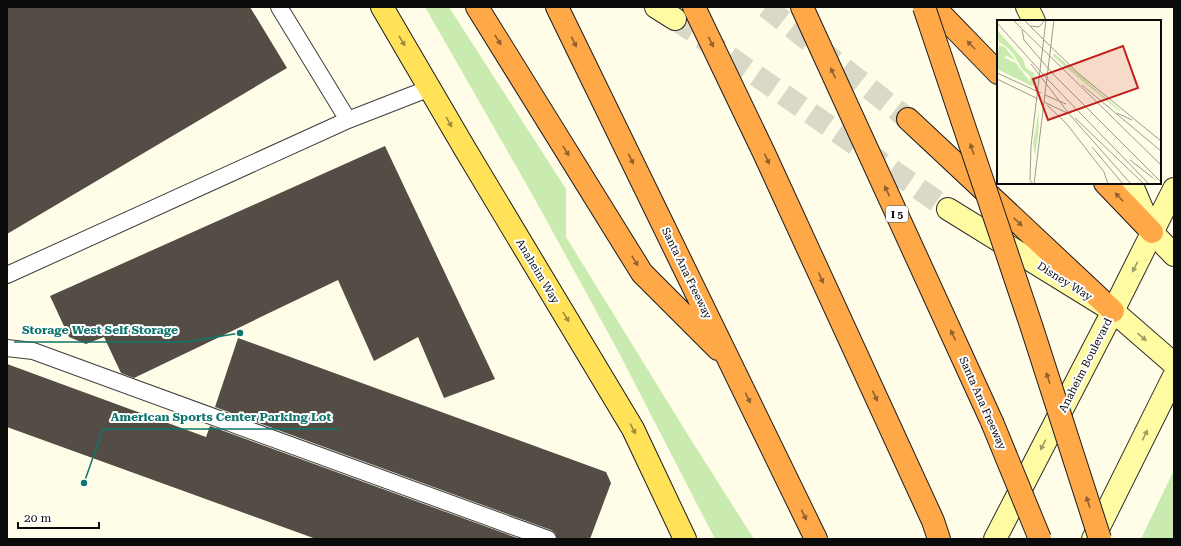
<svg xmlns="http://www.w3.org/2000/svg" width="1181" height="546" font-family="'Roboto Serif',serif">
  <style>
    .green { fill: #caebb0 }
    .building { fill: #544d46 }
    .lines { fill: none; stroke-linecap: round; stroke-linejoin: round }
    .secondary-tunnel { stroke: #dad8c7; stroke-width: 22; stroke-dasharray: 22 11; stroke-linecap: butt }
    .motorway-tunnel { stroke: #dad8c7; stroke-width: 22; stroke-dasharray: 22 11; stroke-linecap: butt }
    .service-casing { stroke: #3e3e3e; stroke-width: 18 }
    .secondary-casing { stroke: #2d2d2d; stroke-width: 24 }
    .primary-casing { stroke: #1c1c1c; stroke-width: 24 }
    .motorway-casing { stroke: #1c1c1c; stroke-width: 24 }
    .service { stroke: #fff; stroke-width: 16 }
    .secondary { stroke: #fffba3; stroke-width: 22 }
    .primary { stroke: #ffe258; stroke-width: 22 }
    .motorway { stroke: #fea848; stroke-width: 22 }
    .motorway-bridge-casing { stroke: #1c1c1c; stroke-width: 24; stroke-linecap: butt }
    .motorway-bridge { stroke: #fea848; stroke-width: 22 }
    .oneway { fill: #91612d }
    .oneway2 { fill: #9d8c39 }
    .oneway3 { fill: #9d9b66 }
    .labels { text-anchor: middle; stroke-width: 4; stroke-linejoin: round; paint-order: stroke }
    .shield { fill: #fff; stroke: #545454; stroke-width: 1 }
    .shield-label { font-size: 10px; font-weight: bold; fill: #0b0b0b }
    .street-label { font-size: 11px; fill: #0b0b0b; stroke: #fff }
    .inset-road { fill: none; stroke: #9d9c90; stroke-width: 1 }
    .view { fill: #c21f1b; fill-opacity: 0.15; stroke: #c21f1b; stroke-width: 2 }
    .inset-edge { fill: none; stroke: #0b0b0b; stroke-width: 2 }
    .leader { fill: none; stroke: #0f766e; stroke-width: 1.5 }
    .callout-dot { fill: #0f766e; stroke: #fff; stroke-width: 1.5 }
    .callout-label { font-size: 12px; text-anchor: middle; font-weight: bold; fill: #0f766e; stroke: #fff; stroke-width: 4; stroke-linejoin: round; paint-order: stroke }
  </style>
  <rect width="100%" height="100%" fill="#fffce8"/>
  <!-- green -->
  <path class="green" d="M 425,7 L 449,7 L 566,189 L 566,237 L 688,435 L 754,539 L 715,539 L 617,349 L 532,194 Z
    M 1174,470 L 1174,539 L 1141,539 Z"/>
  <!-- building -->
  <path class="building" d="M 7,7 L 250,7 L 287,68 L 7,234 Z
    M 385,146 L 495,379 L 444,398 L 418,337 L 374,361 L 338,280 L 134,378 L 121,373 L 104,337 L 86,344 L 69,337 L 50,296 Z
    M 238,338 L 606,472 L 611,483 L 590,539 L 557,539 L 555,533 L 551,530 L 215,407 Z
    M 7,364 L 206,437 L 210,426 L 520,539 L 316,539 L 7,427 Z"/>
  <g class="lines">
    <!-- secondary-tunnel -->
    <path class="secondary-tunnel" d="M 675,19 L 948,209"/>
    <!-- motorway-tunnel -->
    <path class="motorway-tunnel" d="M 766,7 L 908,119"/>
    <!-- service casing -->
    <g class="service-casing">
      <path id="service" d="M 279,7 L 348,120
        M 7,275 L 348,120 L 430,88
        M 7,348 L 33,351 L 548,539"/>
    </g>
    <!-- secondary casing -->
    <g class="secondary-casing">
      <path id="secondary" d="M 656,7 L 675,19
        M 1027,7 L 1034,21
        M 1131,183 L 1152,232 L 1174,255
        M 948,209 L 1113,311 L 1174,364
        M 995,539 L 1113,311 L 1174,189
        M 1093,539 L 1174,376"/>
    </g>
    <!-- primary casing -->
    <g class="primary-casing">
      <path id="primary" d="M 382,7 L 465,149 L 633,429 L 685,539"/>
    </g>
    <!-- motorway casing -->
    <g class="motorway-casing">
      <path id="motorway" d="M 477,7 L 642,273 L 718,349
        M 557,7 L 816,539
        M 694,7 L 764,153 L 933,521 L 939,539
        M 802,7 L 992,422
        M 934,7 L 998,73
        M 908,119 L 1113,311
        M 1105,183 L 1152,232"/>
    </g>
    <!-- service -->
    <use href="#service" class="service"/>
    <!-- secondary -->
    <use href="#secondary" class="secondary"/>
    <!-- primary -->
    <use href="#primary" class="primary"/>
    <!-- motorway -->
    <use href="#motorway" class="motorway"/>
    <!-- motorway-bridge casing -->
    <g class="motorway-bridge-casing">
      <path id="motorway-bridge" d="M 924,7 L 1031,325 L 1100,539
        M 992,422 L 1040,539"/>
    </g>
    <!-- motorway-bridge -->
    <use href="#motorway-bridge" class="motorway-bridge"/>
  </g>
  <!-- one-way arrows -->
  <defs><path id="oneway-solid" d="M-6-.8H1V-3.2L6.5 0L1 3.2V.8H-6Z"/></defs>
  <g class="oneway">
    <use href="#oneway-solid" transform="translate(498 40) rotate(58)"/>
    <use href="#oneway-solid" transform="translate(574 42) rotate(64)"/>
    <use href="#oneway-solid" transform="translate(711 42) rotate(64)"/>
    <use href="#oneway-solid" transform="translate(971 45) rotate(-134)"/>
    <use href="#oneway-solid" transform="translate(833 73) rotate(-115)"/>
    <use href="#oneway-solid" transform="translate(972 149) rotate(-109)"/>
    <use href="#oneway-solid" transform="translate(566 151) rotate(58)"/>
    <use href="#oneway-solid" transform="translate(631 159) rotate(64)"/>
    <use href="#oneway-solid" transform="translate(767 159) rotate(66)"/>
    <use href="#oneway-solid" transform="translate(887 191) rotate(-115)"/>
    <use href="#oneway-solid" transform="translate(1119 197) rotate(-134)"/>
    <use href="#oneway-solid" transform="translate(1018 222) rotate(43)"/>
    <use href="#oneway-solid" transform="translate(635 261) rotate(58)"/>
    <use href="#oneway-solid" transform="translate(821 278) rotate(66)"/>
    <use href="#oneway-solid" transform="translate(953 335) rotate(-115)"/>
    <use href="#oneway-solid" transform="translate(1048 378) rotate(-108)"/>
    <use href="#oneway-solid" transform="translate(875 396) rotate(65)"/>
    <use href="#oneway-solid" transform="translate(748 398) rotate(64)"/>
    <use href="#oneway-solid" transform="translate(1088 502) rotate(-108)"/>
    <use href="#oneway-solid" transform="translate(804 515) rotate(64)"/>
  </g>
  <g class="oneway2">
    <use href="#oneway-solid" transform="translate(402 41) rotate(59)"/>
    <use href="#oneway-solid" transform="translate(449 122) rotate(60)"/>
    <use href="#oneway-solid" transform="translate(566 317) rotate(59)"/>
    <use href="#oneway-solid" transform="translate(633 429) rotate(62)"/>
  </g>
  <g class="oneway3">
    <use href="#oneway-solid" transform="translate(1135 267) rotate(117)"/>
    <use href="#oneway-solid" transform="translate(1142 337) rotate(41)"/>
    <use href="#oneway-solid" transform="translate(1145 435) rotate(-64)"/>
    <use href="#oneway-solid" transform="translate(1043 445) rotate(117)"/>
  </g>
  <g class="labels">
    <!-- shield labels -->
    <rect class="shield" x="886" y="206" width="22" height="16" rx="3"/>
    <g class="shield-label">
      <text x="897" y="218">I 5</text>
    </g>
    <!-- street labels -->
    <g class="street-label">
      <text transform="translate(538 271) rotate(59)" y="4">Anaheim Way</text>
      <text transform="translate(687 273) rotate(64)" y="4">Santa Ana Freeway</text>
      <text transform="translate(1065 281) rotate(32)" y="4">Disney Way</text>
      <text transform="translate(1085 365) rotate(-63)" y="4">Anaheim Boulevard</text>
      <text transform="translate(983 403) rotate(66)" y="4">Santa Ana Freeway</text>
    </g>
  </g>
  <!-- overview -->
  <g transform="translate(997 20)">
    <rect width="164" height="164" fill="#fffce8"/>
    <path d="M 0,10 L 26,39 L 29,48 L 37,53 L 39,64 L 35,66 L 0,49 L 2,25 L 8,27 L 19,41 L 10,36 L 6,37 L 19,43 L 33,62 L 33,56 L 25,49 L 17,35 L 11,28 L 2,22 ZM 57,33 L 123,90 L 122,91 L 66,45 L 56,36 ZM 42,89 L 41,116 L 38,136 L 36,124 Z" fill="#caebb0"/>
    <path class="inset-road" d="M 16,0 L 164,145M 27,0 L 47,20M 0,3 L 54,63 L 152,164M 33,6 L 42,7 L 48,0M 25,10 L 27,20 L 56,54 L 164,162M 47,20 L 81,53 L 164,121M 34,44 L 73,95 L 134,164M 0,53 L 44,73M 0,59 L 41,79M 85,65 L 164,131M 48,75 L 69,84M 47,82 L 70,93M 50,85 L 69,103 L 107,152 L 111,164M 120,93 L 135,100M 78,98 L 147,164M 95,127 L 126,164M 133,140 L 156,158M 36,164 L 33,160 L 34,126 L 49,0M 37,164 L 57,0"/>
    <path class="view" d="M 126,26 L 141,68 L 51,100 L 36,59 Z"/>
    <rect width="164" height="164" class="inset-edge"/>
  </g>
  <!-- callouts -->
  <path class="leader" d="M240 333L186 342H14M84 483L103 429H339"/>
  <g class="callout-dot">
    <circle cx="240" cy="333" r="4"/>
    <circle cx="84" cy="483" r="4"/>
  </g>
  <g class="callout-label">
    <text x="100" y="334">Storage West Self Storage</text>
    <text x="221" y="421">American Sports Center Parking Lot</text>
  </g>
  <!-- border -->
  <rect width="1181" height="546" fill="none" stroke="#0b0b0b" stroke-width="16"/>
  <!-- scale -->
  <path d="M18 522v6h81v-6" fill="none" stroke="#0b0b0b" stroke-width="2"/>
  <text x="24" y="522" font-size="12" fill="#0b0b0b" stroke="#ffffff" stroke-width="3" paint-order="stroke">20 m</text>
</svg>
